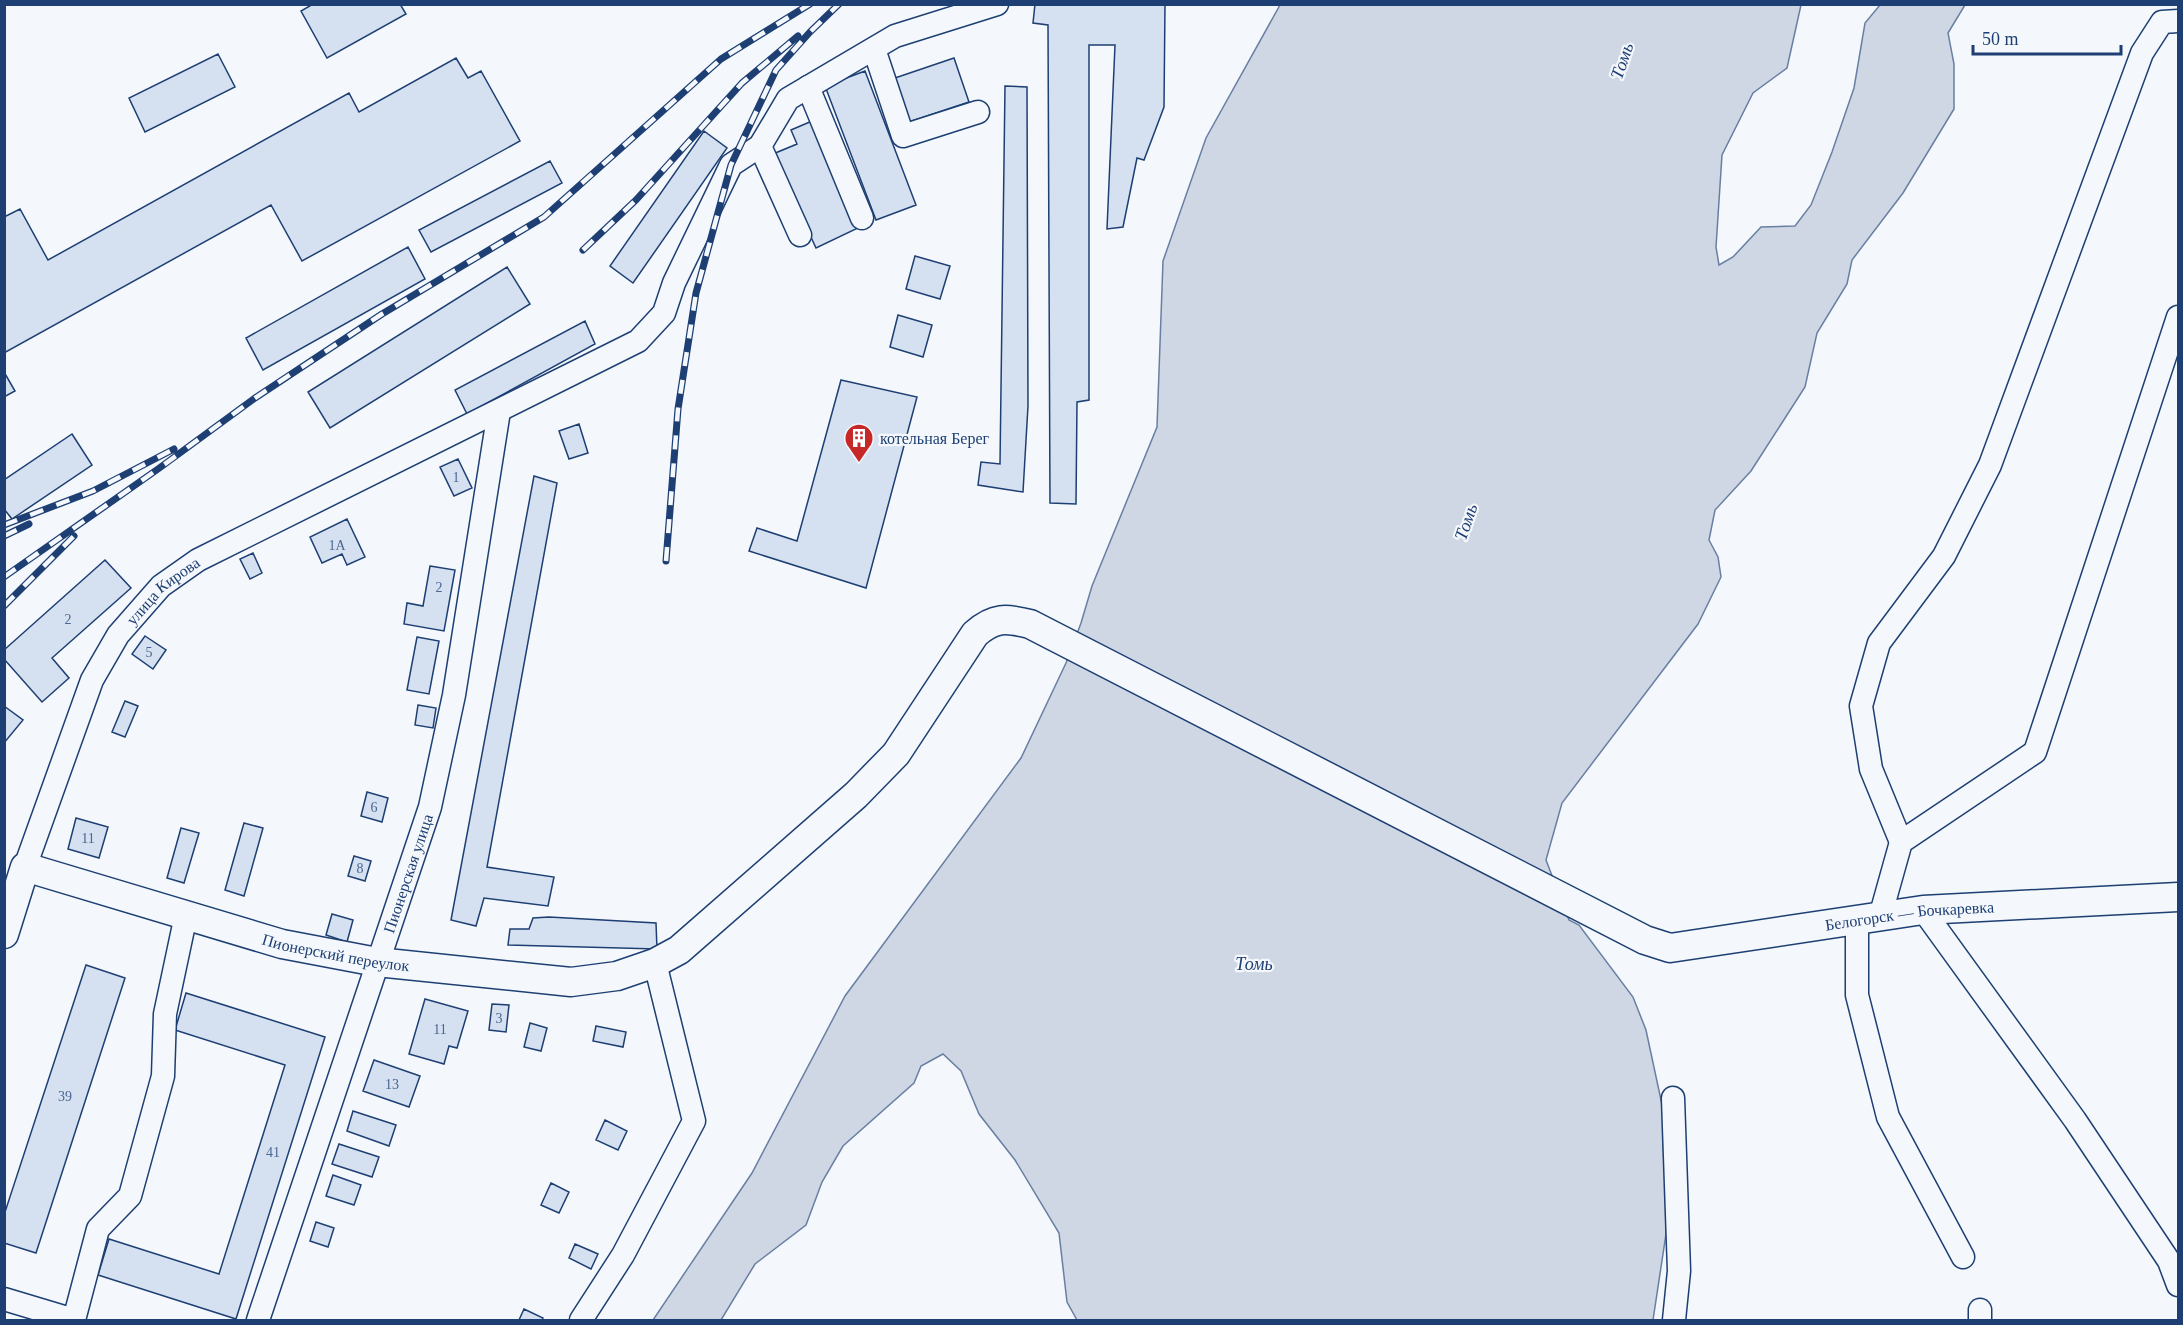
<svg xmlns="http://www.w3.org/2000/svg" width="2183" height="1325" font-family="Georgia,serif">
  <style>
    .water { fill: #cfd7e4; stroke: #687fa3; stroke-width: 1.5 }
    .building { fill: #d5e0f0; stroke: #1d3f73; stroke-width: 1.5 }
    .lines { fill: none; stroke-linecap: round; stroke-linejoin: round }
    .minor-casing { stroke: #1d3f73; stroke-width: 25 }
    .major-casing { stroke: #1d3f73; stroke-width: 31 }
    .minor { stroke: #f4f7fb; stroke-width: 22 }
    .major { stroke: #f4f7fb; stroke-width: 28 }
    .rail-casing { stroke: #1d3f73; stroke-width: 7 }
    .rail { stroke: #f4f7fb; stroke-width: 4.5; stroke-dasharray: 14; stroke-linecap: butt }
    .labels { text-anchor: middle; stroke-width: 4.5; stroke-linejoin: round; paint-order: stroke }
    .number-label { font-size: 14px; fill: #4b6792 }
    .poi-label { font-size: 16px; fill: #1d3f73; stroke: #f4f7fb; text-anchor: start }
    .street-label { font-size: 16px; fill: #1d3f73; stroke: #f4f7fb }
    .water-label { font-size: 18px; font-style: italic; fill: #1d3f73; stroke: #f4f7fb }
  </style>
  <rect width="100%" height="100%" fill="#f4f7fb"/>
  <!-- water -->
  <path class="water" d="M 1280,5 L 1801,5 L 1787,68 L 1753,93 L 1722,155 L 1716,247 L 1719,265 L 1733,257 L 1761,227 L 1795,226 L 1811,205 L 1832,152 L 1854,88 L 1865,23 L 1880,5 L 1965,5 L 1948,33 L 1954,64 L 1954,109 L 1903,193 L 1852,260 L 1847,284 L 1817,333 L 1805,387 L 1751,471 L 1715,510 L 1709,540 L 1718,557 L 1721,577 L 1698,624 L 1562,803 L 1546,860 L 1569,920 L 1579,925 L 1633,997 L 1646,1030 L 1667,1128 L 1663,1146 L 1668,1181 L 1666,1234 L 1653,1320 L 1077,1320 L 1067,1302 L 1059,1233 L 1015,1160 L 979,1114 L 961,1071 L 943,1054 L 921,1066 L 914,1083 L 843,1146 L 822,1182 L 806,1225 L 755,1264 L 721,1320 L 653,1320 L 752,1173 L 845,996 L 1021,758 L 1066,663 L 1081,623 L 1092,586 L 1157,427 L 1163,261 L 1206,138 Z"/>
  <!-- building -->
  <path class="building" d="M 313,4 L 400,4 L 406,14 L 327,58 L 301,11 Z
    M 1035,4 L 1165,4 L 1164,107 L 1144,160 L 1137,158 L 1123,227 L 1107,229 L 1115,45 L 1089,45 L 1089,400 L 1077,402 L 1076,504 L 1050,503 L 1048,25 L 1033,23 Z
    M 218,54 L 235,87 L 145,132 L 129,98 Z
    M 456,58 L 468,78 L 481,71 L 520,141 L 302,261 L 271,205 L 4,353 L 4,217 L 20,209 L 48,260 L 349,93 L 359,112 Z
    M 954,58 L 969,102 L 906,123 L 892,79 Z
    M 865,71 L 916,205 L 876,220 L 825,86 Z
    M 1005,86 L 1027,87 L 1028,406 L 1023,492 L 978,485 L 981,462 L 1000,464 Z
    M 812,121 L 858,228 L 816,248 L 773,154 L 797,144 L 791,130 Z
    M 704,131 L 727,148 L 633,283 L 610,266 Z
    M 550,161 L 562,183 L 431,252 L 419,230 Z
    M 408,247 L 425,279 L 263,370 L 246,338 Z
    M 915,256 L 950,266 L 940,299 L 906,289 Z
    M 507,267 L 530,304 L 330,428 L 308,392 Z
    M 898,315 L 932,325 L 923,357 L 890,347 Z
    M 585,321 L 595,344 L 467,414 L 455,390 Z
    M 4,372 L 15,391 L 4,397 Z
    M 841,380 L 917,397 L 866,588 L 749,551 L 757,528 L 797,541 Z
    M 579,424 L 588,453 L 569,459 L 559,431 Z
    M 72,434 L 92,465 L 12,519 L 4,509 L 4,480 Z
    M 458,459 L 472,488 L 454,496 L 440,467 Z
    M 534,476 L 557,483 L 487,867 L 554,877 L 548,906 L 484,898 L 476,926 L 451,920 Z
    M 347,519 L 365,557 L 347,565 L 342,554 L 322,563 L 310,537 Z
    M 253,553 L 262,573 L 250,579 L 240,559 Z
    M 105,560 L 131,588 L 52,658 L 69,678 L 42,702 L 4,659 L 4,650 Z
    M 430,566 L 455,570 L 444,631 L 404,624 L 407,603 L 423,606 Z
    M 145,636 L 166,650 L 153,669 L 132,654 Z
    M 417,637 L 439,641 L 429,694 L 407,690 Z
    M 125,701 L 138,706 L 125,737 L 112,732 Z
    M 418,705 L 436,708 L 433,728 L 415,725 Z
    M 4,706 L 23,720 L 4,743 Z
    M 367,792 L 388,798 L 382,822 L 361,816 Z
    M 76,818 L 108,827 L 99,858 L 68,849 Z
    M 244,823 L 263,828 L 244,896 L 225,890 Z
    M 181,828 L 199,833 L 184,883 L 167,878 Z
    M 354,856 L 371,861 L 365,881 L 348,876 Z
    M 332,914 L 353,920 L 347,942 L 326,935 Z
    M 549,917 L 656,923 L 657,949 L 508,945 L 510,929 L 529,929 L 533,918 Z
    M 86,965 L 125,978 L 36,1253 L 4,1243 L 4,1215 Z
    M 186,993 L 325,1037 L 236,1319 L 98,1275 L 109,1239 L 219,1274 L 285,1065 L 175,1030 Z
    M 425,999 L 468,1011 L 457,1048 L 449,1046 L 444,1064 L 409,1054 Z
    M 492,1004 L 509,1005 L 506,1032 L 489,1030 Z
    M 530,1023 L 547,1028 L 541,1051 L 524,1047 Z
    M 596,1026 L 626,1032 L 623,1047 L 593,1041 Z
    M 374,1060 L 420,1076 L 409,1107 L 363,1091 Z
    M 353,1111 L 396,1125 L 389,1146 L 347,1131 Z
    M 605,1120 L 627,1131 L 618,1150 L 596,1140 Z
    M 339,1144 L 379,1157 L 372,1177 L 332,1164 Z
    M 333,1175 L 361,1185 L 354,1205 L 326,1196 Z
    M 551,1183 L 569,1192 L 559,1213 L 541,1205 Z
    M 316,1222 L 334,1228 L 328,1247 L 310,1241 Z
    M 575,1244 L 598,1254 L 591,1269 L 569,1258 Z
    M 524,1309 L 543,1318 L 542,1320 L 519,1320 Z"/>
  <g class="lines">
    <!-- minor casing -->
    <g class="minor-casing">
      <g id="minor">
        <path d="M 874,49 L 903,136 L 978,112"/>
        <path d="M 808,87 L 862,218"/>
        <path d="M 760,146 L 800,235"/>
        <path d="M 1901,842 L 1871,769 L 1861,706 L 1879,643 L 1944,556 L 1990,465 L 2142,53 L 2162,22 L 2178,21"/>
        <path id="s1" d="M 25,867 L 92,680 L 118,635 L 161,586 L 198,560 L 638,341 L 664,313 L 674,283 L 731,165 L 760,146 L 788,99 L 895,36 L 997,4"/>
        <path d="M 1923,910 L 2075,1120 L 2169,1261 L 2178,1285"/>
        <path d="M 1880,917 L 1901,842 L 2035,752 L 2178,317"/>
        <path d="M 1857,920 L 1857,995 L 1888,1117 L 1963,1257"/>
        <path d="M 1673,1098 L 1679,1271 L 1674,1320"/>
        <path d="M 4,1299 L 74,1320"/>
        <path d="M 1980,1310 L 1980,1320"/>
        <path d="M 74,1320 L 98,1229 L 130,1196 L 163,1076 L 165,1014 L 186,915"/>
        <path id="s2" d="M 258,1320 L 430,807 L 454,695 L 499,411"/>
        <path d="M 581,1320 L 623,1255 L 694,1121 L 655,963"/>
      </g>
    </g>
    <!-- major casing -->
    <g class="major-casing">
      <g id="major">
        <path id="s3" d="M 4,934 L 25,867 L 282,944 L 377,962 L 571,982 L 617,976 L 655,963 L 679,950 L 856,795 L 896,754 L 975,634 C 994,617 1006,618 1030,624 L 1645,940 L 1670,948 L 1923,910 L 2178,897"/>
      </g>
    </g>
    <!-- minor -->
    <use href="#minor" class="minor"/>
    <!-- major -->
    <use href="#major" class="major"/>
    <!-- rail casing -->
    <g class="rail-casing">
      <path id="rail" d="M 583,250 L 636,200 L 742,83 L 798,36
        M 4,525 L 93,491 L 174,449
        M 4,536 L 29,524
        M 666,561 L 678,409 L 696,293 L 731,165 L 776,70 L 810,32 L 839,4
        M 4,577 L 158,469 L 255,398 L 382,314 L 544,217 L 721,59 L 810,4
        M 4,606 L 74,536"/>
    </g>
    <!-- rail -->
    <use href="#rail" class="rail"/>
  </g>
  <!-- icons -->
  <defs>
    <g id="building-pin" transform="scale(1.5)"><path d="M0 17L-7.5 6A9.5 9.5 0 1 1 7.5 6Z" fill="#c62828" stroke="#f4f7fb"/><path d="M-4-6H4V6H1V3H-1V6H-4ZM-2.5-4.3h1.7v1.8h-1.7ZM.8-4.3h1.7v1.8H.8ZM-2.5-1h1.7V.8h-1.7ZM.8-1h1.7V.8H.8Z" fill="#fff"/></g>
  </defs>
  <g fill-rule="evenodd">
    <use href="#building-pin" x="859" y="438"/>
  </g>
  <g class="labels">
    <!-- number labels -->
    <g class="number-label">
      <text x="456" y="482">1</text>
      <text x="337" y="550">1А</text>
      <text x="439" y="592">2</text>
      <text x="68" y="624">2</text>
      <text x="149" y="657">5</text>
      <text x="374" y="812">6</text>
      <text x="88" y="843">11</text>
      <text x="360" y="873">8</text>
      <text x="499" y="1023">3</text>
      <text x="440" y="1034">11</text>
      <text x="392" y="1089">13</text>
      <text x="65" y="1101">39</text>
      <text x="273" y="1157">41</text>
    </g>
    <!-- poi labels -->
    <g class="poi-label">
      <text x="880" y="444">котельная Берег</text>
    </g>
    <!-- street labels -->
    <g class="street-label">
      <text dy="6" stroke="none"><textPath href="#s1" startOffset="314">улица Кирова</textPath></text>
      <text dy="6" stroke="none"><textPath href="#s2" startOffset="471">Пионерская улица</textPath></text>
      <text dy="6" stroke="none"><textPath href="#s3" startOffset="2199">Белогорск — Бочкаревка</textPath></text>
      <text dy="6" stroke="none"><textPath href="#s3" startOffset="393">Пионерский переулок</textPath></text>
    </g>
    <!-- water labels -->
    <g class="water-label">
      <text transform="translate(1622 61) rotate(-71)" y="6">Томь</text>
      <text transform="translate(1466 522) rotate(-71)" y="6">Томь</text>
      <text x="1254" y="970">Томь</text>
    </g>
  </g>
  <!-- border -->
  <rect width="2183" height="1325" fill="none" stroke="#1d3f73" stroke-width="12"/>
  <!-- scale -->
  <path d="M1973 45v9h148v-9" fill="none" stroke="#1d3f73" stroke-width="3"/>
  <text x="1982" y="45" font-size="18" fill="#1d3f73" stroke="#f4f7fb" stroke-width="4.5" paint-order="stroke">50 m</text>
</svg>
